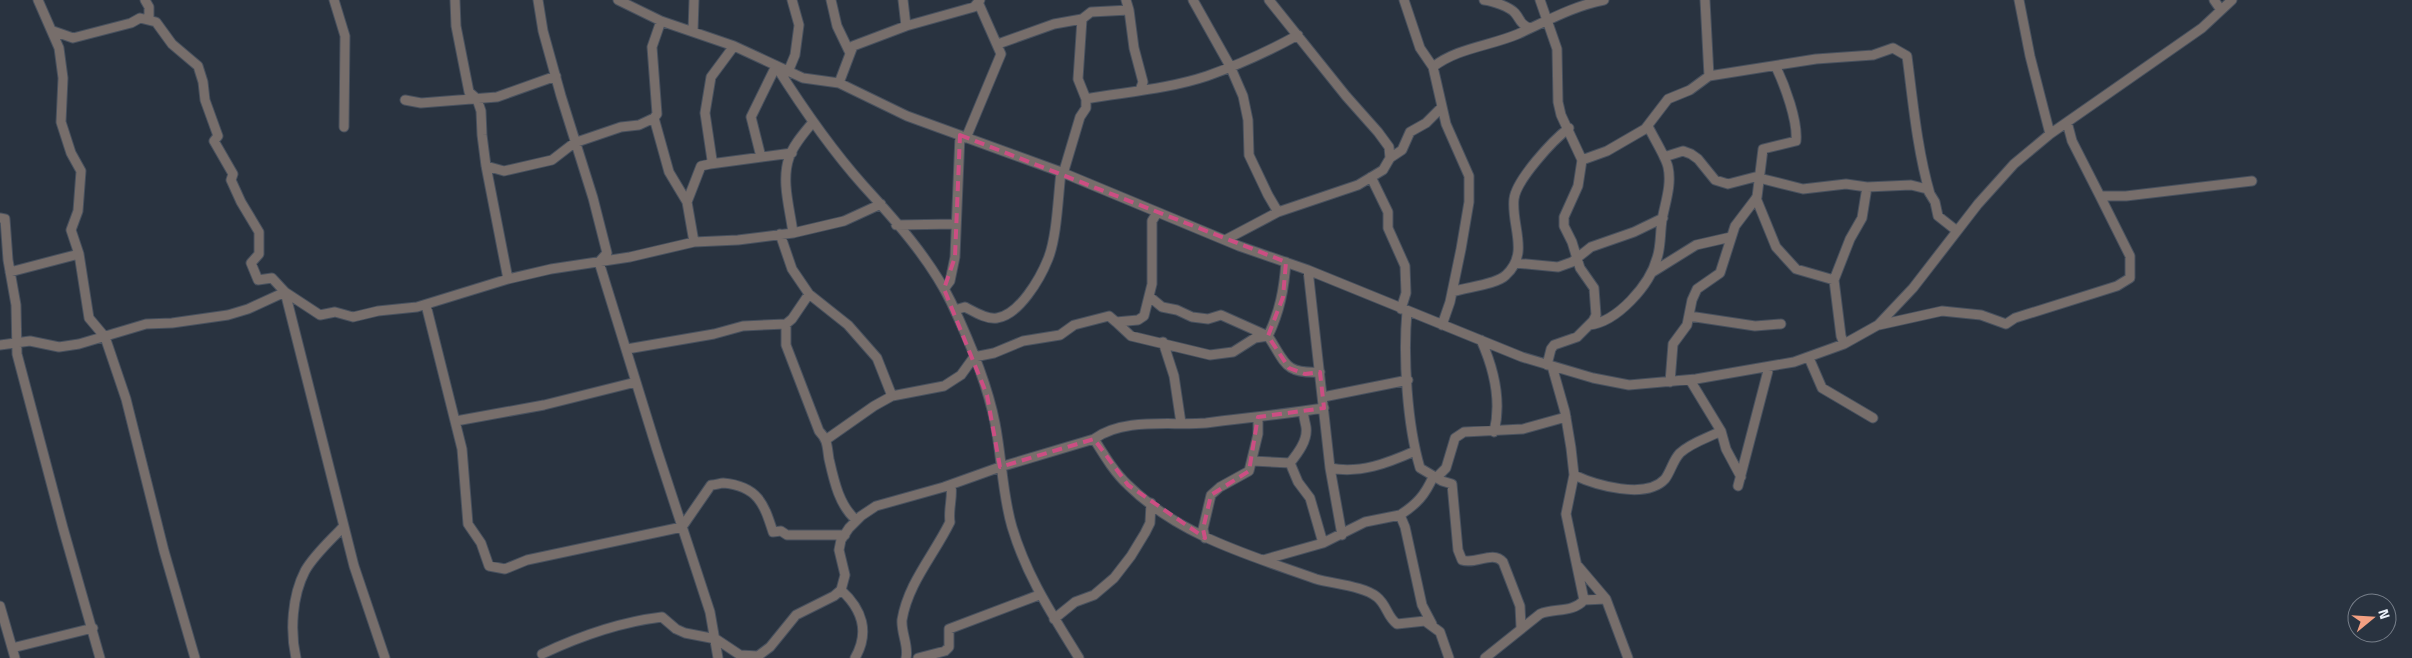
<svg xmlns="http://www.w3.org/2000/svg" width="2412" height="658" font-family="'Titillium Web',sans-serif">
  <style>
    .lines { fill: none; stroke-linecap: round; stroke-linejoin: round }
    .street-casing { stroke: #48515e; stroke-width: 11 }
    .street { stroke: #776e6b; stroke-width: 9 }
    .marked { fill: none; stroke: #cc4e83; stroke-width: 4; stroke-dasharray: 10 6; stroke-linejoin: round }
  </style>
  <rect width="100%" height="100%" fill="#293340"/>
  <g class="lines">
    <!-- street casing -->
    <g class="street-casing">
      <path id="street" d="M 38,0 L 59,48 L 63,78 L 61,122 L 71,153 L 81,171 L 78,211 L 71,230 L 79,254 L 89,318 L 105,337 L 126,399 L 164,551 L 195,658
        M 145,0 L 149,7 L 149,19
        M 334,0 L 345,36 L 344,127
        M 455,0 L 456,26 L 469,92 L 477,99 L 481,111 L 482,135 L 486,166 L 508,279
        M 538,0 L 543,31 L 561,96 L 593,198 L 607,253 L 599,262 L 657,450 L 710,612 L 718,658
        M 618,0 L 661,21 L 734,46 L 803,78 L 839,83 L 907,116 L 1061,172 L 1239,246 L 1308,270 L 1522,357 L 1593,378 L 1629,385 L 1696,379 L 1794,362 L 1844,344 L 1878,325 L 1913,288 L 1978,204 L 2014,164 L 2050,134 L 2202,28 L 2232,0
        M 831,0 L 837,26 L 850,53
        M 903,0 L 906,26
        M 1193,0 L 1230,66 L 1243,96 L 1248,120 L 1249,155 L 1268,195 L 1278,212 L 1225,240
        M 1269,0 L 1346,96 L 1378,132 L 1389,147 L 1390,158
        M 1404,0 L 1420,48 L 1433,67 L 1446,124 L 1469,176 L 1469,202 L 1461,249 L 1450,302 L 1442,325
        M 1484,0 C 1493,1 1510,7 1515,13 C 1521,20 1519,23 1529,28
        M 1540,0 L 1557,49 L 1558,102 L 1561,115 L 1582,160
        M 1705,0 L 1709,76
        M 2019,0 L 2030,56 L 2050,134
        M 2214,0 L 2221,10
        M 1129,10 L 1134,48 L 1143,82 L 1140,90
        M 53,31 L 73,38 L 131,23 L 140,18 L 156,22 L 172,44 L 198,66 L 203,82 L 205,100 L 218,136 L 214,141 L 233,174 L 231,180 L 241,202 L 259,232 L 259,254 L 251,263 L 258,280 L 272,278 L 285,292 L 320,315 L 335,312 L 353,317 L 378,311 L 417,307 L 508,279 L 551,269 L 630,257 L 694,242 L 738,240 L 793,233 L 844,221 L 881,204
        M 693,31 L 694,0
        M 998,44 L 1054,24 L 1082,19
        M 1433,67 C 1457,48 1490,46 1518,34 C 1547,21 1573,6 1604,0
        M 788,72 L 795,55 L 799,25 L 792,0
        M 839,83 L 853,46 L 906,26 L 974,7 L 980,0
        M 1086,99 C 1126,92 1168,89 1207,76 C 1238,65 1269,51 1298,35
        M 405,100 L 421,103 L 497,97 L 556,76
        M 654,118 L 669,172 L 687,202 L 694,242
        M 2067,122 L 2072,141 L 2100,196 L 2126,196 L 2252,181
        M 966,138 L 1001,54 L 978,2
        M 761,157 L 751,117 L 776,66 C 802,107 830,148 863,185 C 895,220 930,259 951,302 C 969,340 987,382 995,423 C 1002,458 1002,493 1012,527 C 1027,577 1052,614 1079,658
        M 1664,157 L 1683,151 L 1691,154 L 1698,159 L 1715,180 L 1728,184 L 1755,177 L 1803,189 L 1846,184 L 1867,187 L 1911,185 L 1927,189 L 1935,202 L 1938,216 L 1957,231
        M 710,164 L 792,153
        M 486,166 L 504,171 L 552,160 L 574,143 L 621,127 L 639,125 L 654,118 L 657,114 L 652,47 L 661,21
        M 1063,174 L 1080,117 L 1086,108 L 1086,99 L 1078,79 L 1082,19 L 1091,12 L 1129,10 L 1126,0
        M 1371,177 L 1388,212 L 1388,228 L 1405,266 L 1406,293 L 1401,309
        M 1756,198 L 1776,247 L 1796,269 L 1834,280
        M 687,202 L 701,166 L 710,164 L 712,160 L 705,113 L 711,77 L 734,46
        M 1278,212 L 1358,185 L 1383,170 L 1390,158 L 1402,150 L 1410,132 L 1426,123 L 1442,107
        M 0,218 L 5,219 L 8,260 L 16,305 L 17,354 L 63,528 L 100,658
        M 896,225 L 955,224
        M 793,233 C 790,209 781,181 789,158 C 793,145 804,133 813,122
        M 780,234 L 792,269 L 809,294 L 848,325 L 877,358 L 892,396
        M 1515,263 L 1558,267 L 1572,262 L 1591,247 L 1634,232 L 1663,218
        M 1308,270 L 1330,468 L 1342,535
        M 10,272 L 79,254
        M 1651,273 L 1696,245 L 1731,237
        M 944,289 L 950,281 L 955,257 L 960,135
        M 285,292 L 354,566 L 385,658
        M 1452,292 C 1466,287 1496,285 1506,275 C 1530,253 1511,226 1514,199 C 1516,180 1553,140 1569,128
        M 809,294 L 792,319 L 786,324 L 786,345 L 819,431 C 828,440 827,447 829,459 C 834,481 839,505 856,520
        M 1150,297 L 1162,307 L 1177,310 L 1192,317 L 1208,319 L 1221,315 L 1268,336 C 1280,311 1284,289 1286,262
        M 426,305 L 462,449 L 468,524 L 481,543 L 489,566 L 505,569 L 527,560 L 682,527 L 711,485 C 716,485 720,483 723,483 C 758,486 764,504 773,532 L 781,531 L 787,535 L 845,535
        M 955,310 L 965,307 C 973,311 987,320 997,318 C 1019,315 1040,279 1048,259 C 1057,237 1058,197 1061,172
        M 1407,311 C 1403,357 1407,424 1420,468 L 1442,481 L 1452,484 L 1458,550 L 1462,560 C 1475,565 1493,550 1503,562 L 1520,606 L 1521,627
        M 1689,316 L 1755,326 L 1781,324
        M 1116,322 L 1131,336 L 1210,355 L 1233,352 L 1255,338 L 1268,336 C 1286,363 1284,374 1320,372
        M 1589,325 C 1617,322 1650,285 1657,258 C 1661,247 1660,233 1662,220 C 1665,203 1672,185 1668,167 C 1666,157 1653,137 1648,126
        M 1879,325 L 1942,311 L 1981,315 L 2006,324 L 2015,318 L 2117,286 L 2130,278 L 2130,256 L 2100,196
        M 1481,340 C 1494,369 1502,400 1494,432
        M 1163,342 L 1174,376 L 1181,423
        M 1844,344 L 1841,336 L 1834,280 L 1850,239 L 1862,218 L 1867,187
        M 0,345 L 30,341 L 59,347 L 79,344 L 146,324 L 172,323 L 228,315 L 248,309 L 285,292
        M 627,349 L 714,334 L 743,326 L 786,324
        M 1809,358 L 1822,388 L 1873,418
        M 1547,365 L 1551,349 L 1554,345 L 1577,337 L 1593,321 L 1596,315 L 1594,288 L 1580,268 L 1572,242 L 1564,226 L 1564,217 L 1578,186 L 1582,160 L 1607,151 L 1645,129 L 1668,99 L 1690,90 L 1709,76 L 1816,59 L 1873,55 L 1893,48 L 1907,56 C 1913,102 1917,149 1930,194
        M 1690,380 L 1721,431 L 1726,449 L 1741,477
        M 1670,382 L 1673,344 L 1687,325 L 1692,300 L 1697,289 L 1720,273 L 1735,226 L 1757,197 L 1763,149 L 1796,141 C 1798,121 1785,86 1776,67
        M 1323,397 L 1408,380
        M 456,421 L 544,405 L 636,382
        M 827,439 L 874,406 L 892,396 L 944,386 L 961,375 L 974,357 L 994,353 L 1023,341 L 1060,335 L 1074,325 L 1109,316 L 1116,322 L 1138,320 L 1144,316 L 1152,284 L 1152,221 L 1157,213
        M 1094,439 C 1124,417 1171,426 1206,423 C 1245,418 1285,414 1324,408
        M 1253,461 L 1290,463 C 1298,453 1308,440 1306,427 C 1305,421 1303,417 1304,411
        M 1290,463 L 1298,482 L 1310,498 L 1323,543
        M 1330,468 C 1360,474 1388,463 1415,451
        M 1574,475 C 1595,485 1646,500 1665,479 C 1671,471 1673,460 1680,453 C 1692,442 1708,438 1721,431
        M 1436,478 L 1446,468 L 1455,438 L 1464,432 L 1523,429 L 1566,417
        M 1738,486 L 1769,367
        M 1400,515 C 1417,504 1425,495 1433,477
        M 1205,538 L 1203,529 L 1211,495 L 1220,487 L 1249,471 L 1258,434 L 1258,417
        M 1263,560 L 1323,543 L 1365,522 L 1400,515 L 1405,527 L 1422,605 L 1432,624
        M 1578,566 L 1606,599 L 1628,658
        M 841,590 C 862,609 870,632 855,658
        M 1584,600 L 1606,599
        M 0,606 L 15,658
        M 1054,619 L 1075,602 L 1094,595 L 1114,578 L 1131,556 L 1145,533 L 1150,523 L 1151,503
        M 12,648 L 93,628
        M 542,654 C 580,636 620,622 662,617 L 676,629 L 685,633 L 716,639 L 740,655 L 758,656 L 770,647 L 796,615 L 834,596 L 841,590 L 845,575 L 839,550 L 841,540 L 849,528 L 861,516 L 876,506 L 944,487 L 1000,467 L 1094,439 C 1104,455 1114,472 1128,485 C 1180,536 1249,555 1316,579 C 1333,584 1364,586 1377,597 C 1387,605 1387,617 1397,624 L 1425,621 L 1440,632 L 1449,658
        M 296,658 C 290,631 292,596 305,571 C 314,555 331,540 343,527
        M 906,658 C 909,646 901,633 902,620 C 908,583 934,555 950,522 C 948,509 953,498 951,485
        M 918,658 L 945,651 L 949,647 L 949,629 L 1039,595
        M 1485,658 L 1540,614 C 1554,608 1573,613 1584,600 L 1566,514 L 1574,475 L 1571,448 L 1565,412 L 1552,366"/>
    </g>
    <!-- street -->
    <use href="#street" class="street"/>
  </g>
  <!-- marked area -->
  <path class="marked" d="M 960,135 L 1286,262 L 1283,297 L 1268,336 L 1289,368 L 1305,374 L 1320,372 L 1324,408 L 1258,417 L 1249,471 L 1211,495 L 1203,529 L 1205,538 L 1128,485 L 1094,439 L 1000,467 L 987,395 L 944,289 L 955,257 Z"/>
  <!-- north arrow -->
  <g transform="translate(2372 618) rotate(72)"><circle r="24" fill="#293340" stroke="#777f8a"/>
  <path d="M0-4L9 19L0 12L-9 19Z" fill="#f3a082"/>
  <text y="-8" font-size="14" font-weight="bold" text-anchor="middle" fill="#ebf1fa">N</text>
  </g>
</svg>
